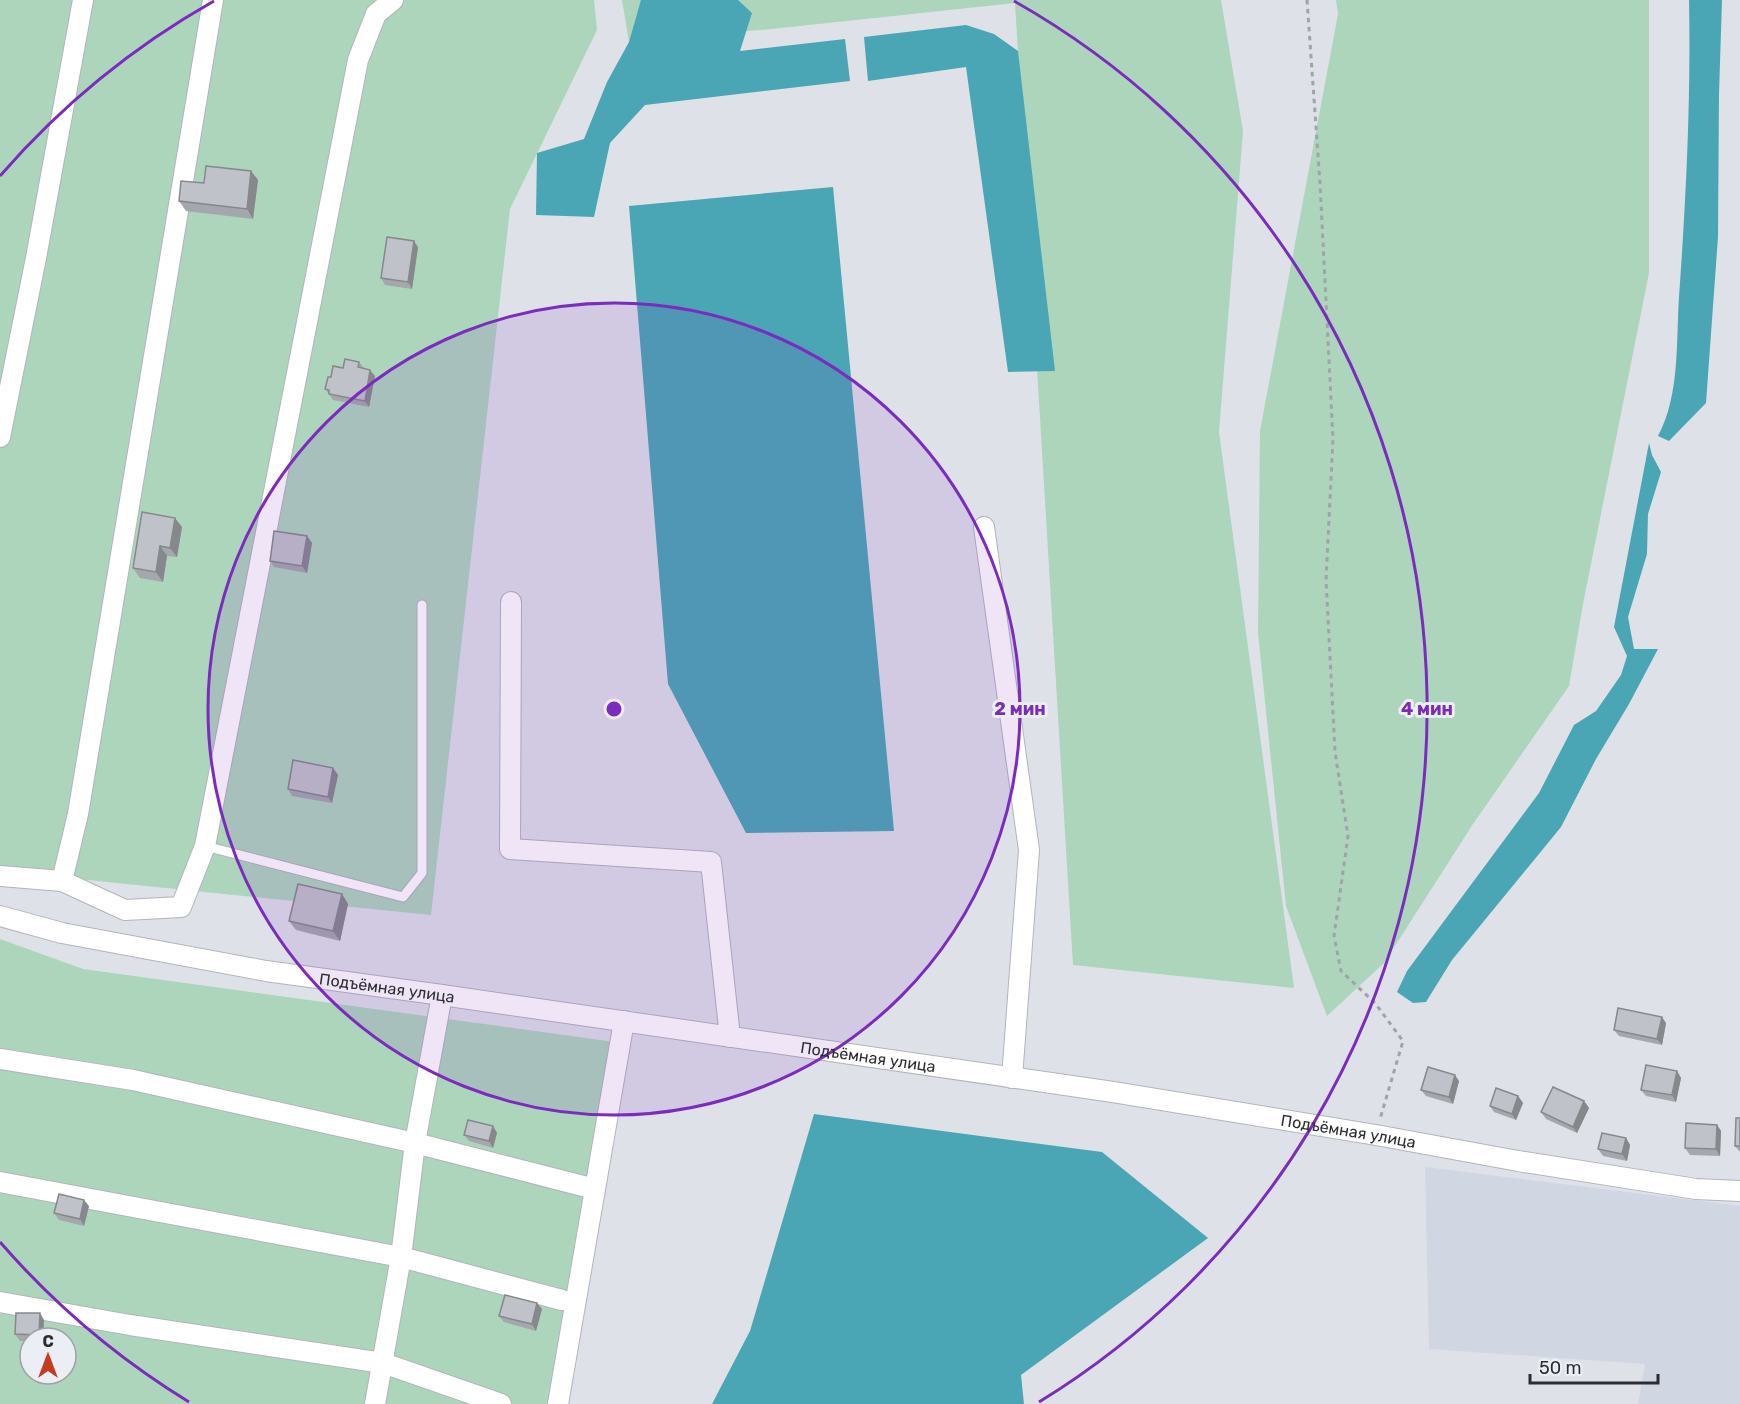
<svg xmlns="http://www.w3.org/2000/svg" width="1740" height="1404" font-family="Rubik,sans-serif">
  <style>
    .built { fill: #d0d7e3 }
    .green { fill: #add5bb; fill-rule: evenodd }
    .water { fill: #4aa6b4 }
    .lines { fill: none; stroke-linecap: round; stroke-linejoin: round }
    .lane-casing { stroke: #b2b5bb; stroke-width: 11 }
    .street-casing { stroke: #b2b5bb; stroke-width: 22 }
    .path { stroke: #a1a3a8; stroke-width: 3; stroke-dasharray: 4.5 4.5; stroke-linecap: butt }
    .lane { stroke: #fff; stroke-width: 9 }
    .street { stroke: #fff; stroke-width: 20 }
    .wall { fill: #a4a7ac }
    .shaded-wall { fill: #86888c }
    .building { fill: #bfc2c8; stroke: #86888c; stroke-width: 1.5 }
    .ring { fill: none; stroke: #7b2cbf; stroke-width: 3 }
    .labels { text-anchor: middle; stroke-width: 6; stroke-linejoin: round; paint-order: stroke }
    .street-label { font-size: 16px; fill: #2c2d30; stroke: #ebeff5 }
    .centre { fill: #7b2cbf; stroke: #ebeff5; stroke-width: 3 }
    .ring-label { font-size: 18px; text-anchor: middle; font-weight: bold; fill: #7b2cbf; stroke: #ebeff5; stroke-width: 6; stroke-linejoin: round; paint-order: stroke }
  </style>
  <rect width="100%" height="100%" fill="#dee1e7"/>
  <!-- built -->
  <path class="built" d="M 1425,1167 L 1740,1206 L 1740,1404 L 1638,1404 L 1645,1364 L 1429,1349 Z"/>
  <!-- green -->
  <path class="green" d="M 0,0 L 594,0 L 597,30 L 510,209 L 431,915 L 0,871 Z
    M 622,0 L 1221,0 L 1243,131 L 1219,432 L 1294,988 L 1073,965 L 1015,3 L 761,30 L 703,34 L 629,42 Z
    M 1336,0 L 1649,0 L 1649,273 L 1583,604 L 1569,686 L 1473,824 L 1384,963 L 1327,1016 L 1286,906 L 1258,633 L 1260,431 L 1338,14 Z
    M 0,939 L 83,969 L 622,1043 L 562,1404 L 0,1404 ZM 30,1338 L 66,1338 L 66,1374 L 30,1374 Z"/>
  <!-- water -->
  <path class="water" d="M 641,0 L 738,0 L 752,13 L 740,51 L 845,39 L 850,81 L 645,105 L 610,143 L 594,217 L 536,215 L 537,153 L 584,139 L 607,82 L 629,42 Z
    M 1689,0 L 1722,0 L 1719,94 L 1718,237 L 1706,403 L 1669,441 L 1658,436 C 1680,395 1676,343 1679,297 C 1686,199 1691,99 1689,0 Z
    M 966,25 L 994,34 L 1018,51 L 1055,371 L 1008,372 L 966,67 L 868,81 L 864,37 Z
    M 833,187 L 894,831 L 746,833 L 668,684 L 629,206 Z
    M 1649,443 L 1652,455 L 1661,472 L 1648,514 L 1647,554 L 1628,617 L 1634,649 L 1658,649 L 1629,704 L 1596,759 L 1561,827 L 1452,960 L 1426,1002 L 1413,1003 L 1397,992 L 1407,971 L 1539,793 L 1574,725 L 1596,711 L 1621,675 L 1627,656 L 1614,627 Z
    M 814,1114 L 1102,1152 L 1208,1238 L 1021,1375 L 1024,1404 L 712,1404 L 750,1331 Z"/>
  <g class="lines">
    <!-- lane casing -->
    <g class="lane-casing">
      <path id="lane" d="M 205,846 L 403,897 L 422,873 L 422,605"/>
    </g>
    <!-- street casing -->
    <g class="street-casing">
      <g id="street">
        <path d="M 0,437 L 36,258 L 83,0"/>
        <path d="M 984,527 L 1029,850 L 1012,1078"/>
        <path d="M 511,602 L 510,849 L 711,862 L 730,1037"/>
        <path d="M 0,876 L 62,881 L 125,910 L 181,907 L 205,846 L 358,60 L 376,14 L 393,0"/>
        <path d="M 62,881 L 78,814 L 213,0"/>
        <path id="s1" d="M 0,916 L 62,933 L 266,971 L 442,995 L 1113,1092 L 1376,1135 L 1518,1161 L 1696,1189 L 1740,1191"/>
        <path d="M 0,1059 L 133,1080 L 415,1143 L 587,1187"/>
        <path d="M 0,1182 L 401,1257 L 562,1300"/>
        <path d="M 0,1302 L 130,1325 L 383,1363 L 501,1404"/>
        <path d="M 375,1404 L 401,1257 L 415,1143 L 442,995"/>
        <path d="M 558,1404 L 624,1021"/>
      </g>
    </g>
    <!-- path -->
    <path class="path" d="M 1307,0 L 1320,183 L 1333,439 L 1326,580 L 1335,752 L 1348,836 L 1334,936 L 1341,971 L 1375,1003 L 1403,1041 L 1380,1119"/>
    <!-- lane -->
    <use href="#lane" class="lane"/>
    <!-- street -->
    <use href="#street" class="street"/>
  </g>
  <!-- wall -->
  <path class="wall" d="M 251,171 L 258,180 L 253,219 L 186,211 L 179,201 L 204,183 Z
    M 418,247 L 412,289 L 385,285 L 381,278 Z
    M 359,362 L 364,368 L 375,376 L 369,407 L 333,400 L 325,389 L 331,377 L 343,368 Z
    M 182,527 L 177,557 L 167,556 L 163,582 L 140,578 L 133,568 Z
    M 307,536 L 312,543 L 307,573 L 274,567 L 270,561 Z
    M 333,768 L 338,775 L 332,803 L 292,796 L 288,789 Z
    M 342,894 L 348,904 L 340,941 L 296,930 L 289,921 Z
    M 1666,1023 L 1662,1045 L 1619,1036 L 1614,1030 Z
    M 1677,1071 L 1681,1078 L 1676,1102 L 1646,1096 L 1641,1090 Z
    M 1459,1081 L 1453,1104 L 1426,1096 L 1421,1090 Z
    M 1518,1096 L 1523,1103 L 1516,1120 L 1494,1112 L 1490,1106 Z
    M 1584,1101 L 1589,1108 L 1577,1133 L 1546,1119 L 1541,1112 Z
    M 1740,1118 L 1740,1152 L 1735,1146 Z
    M 1717,1125 L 1721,1131 L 1720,1156 L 1690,1155 L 1685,1148 Z
    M 493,1126 L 497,1133 L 493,1148 L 469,1141 L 464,1135 Z
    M 1626,1138 L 1630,1145 L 1627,1161 L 1603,1156 L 1598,1149 Z
    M 89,1206 L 84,1226 L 59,1220 L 54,1213 Z
    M 542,1309 L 536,1331 L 504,1322 L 499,1316 Z
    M 44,1320 L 43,1338 L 30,1338 L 30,1341 L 20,1341 L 15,1334 Z"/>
  <!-- shaded-wall -->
  <path class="shaded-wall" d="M 251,171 L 258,180 L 253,219 L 247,209 Z
    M 414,241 L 418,247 L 412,289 L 408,282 Z
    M 370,370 L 375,376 L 369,407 L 365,401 Z
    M 175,518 L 182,527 L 177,557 L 170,548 Z
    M 307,536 L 312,543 L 307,573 L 302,566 Z
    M 160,546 L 167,556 L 163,582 L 156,572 Z
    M 333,768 L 338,775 L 332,803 L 328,797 Z
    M 342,894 L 348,904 L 340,941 L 333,931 Z
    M 1662,1017 L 1666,1023 L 1662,1045 L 1657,1039 Z
    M 1677,1071 L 1681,1078 L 1676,1102 L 1672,1095 Z
    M 1455,1075 L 1459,1081 L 1453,1104 L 1449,1097 Z
    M 1518,1096 L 1523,1103 L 1516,1120 L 1512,1114 Z
    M 1584,1101 L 1589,1108 L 1577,1133 L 1573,1127 Z
    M 1717,1125 L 1721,1131 L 1720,1156 L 1716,1149 Z
    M 493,1126 L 497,1133 L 493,1148 L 489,1141 Z
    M 1626,1138 L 1630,1145 L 1627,1161 L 1622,1154 Z
    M 84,1200 L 89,1206 L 84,1226 L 80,1219 Z
    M 537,1303 L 542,1309 L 536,1331 L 532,1324 Z
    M 40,1313 L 44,1320 L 43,1338 L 40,1338 L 39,1335 Z"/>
  <!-- building -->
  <path class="building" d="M 206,166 L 251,171 L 247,209 L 179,201 L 181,181 L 204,183 Z
    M 387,237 L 414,241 L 408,282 L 381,278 Z
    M 345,359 L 359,362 L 358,367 L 370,370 L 365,401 L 329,394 L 329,390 L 325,389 L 328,377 L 331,377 L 333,366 L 343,368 Z
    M 142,512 L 175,518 L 170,548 L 160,546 L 156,572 L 133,568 Z
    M 274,531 L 307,536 L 302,566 L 270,561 Z
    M 293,760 L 333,768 L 328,797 L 288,789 Z
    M 298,884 L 342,894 L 333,931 L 289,921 Z
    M 1618,1008 L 1662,1017 L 1657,1039 L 1614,1030 Z
    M 1646,1065 L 1677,1071 L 1672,1095 L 1641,1090 Z
    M 1428,1067 L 1455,1075 L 1449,1097 L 1421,1090 Z
    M 1553,1087 L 1584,1101 L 1573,1127 L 1541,1112 Z
    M 1496,1088 L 1518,1096 L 1512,1114 L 1490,1106 Z
    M 1736,1118 L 1740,1118 L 1740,1146 L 1735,1146 Z
    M 468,1120 L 493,1126 L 489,1141 L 464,1135 Z
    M 1686,1123 L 1717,1125 L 1716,1149 L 1685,1148 Z
    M 1602,1133 L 1626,1138 L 1622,1154 L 1598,1149 Z
    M 59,1194 L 84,1200 L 80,1219 L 54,1213 Z
    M 505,1295 L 537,1303 L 532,1324 L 499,1316 Z
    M 16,1313 L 40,1313 L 39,1335 L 15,1334 Z"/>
  <!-- distance rings -->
  <circle cx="614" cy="709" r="406" fill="#7b2cbf" fill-opacity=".12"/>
  <g class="ring">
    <circle cx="614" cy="709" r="406"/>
    <path d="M189 1402A813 813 0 0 1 0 1242M0 176A813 813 0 0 1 214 1M1014 1A813 813 0 0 1 1039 1402"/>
  </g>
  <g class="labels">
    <!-- street labels -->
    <g class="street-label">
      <text dy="6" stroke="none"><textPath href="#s1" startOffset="394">Подъёмная улица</textPath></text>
      <text dy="6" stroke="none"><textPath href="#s1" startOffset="880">Подъёмная улица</textPath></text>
      <text dy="6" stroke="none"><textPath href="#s1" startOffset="1366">Подъёмная улица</textPath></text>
    </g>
  </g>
  <circle cx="614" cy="709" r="9" class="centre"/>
  <g class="ring-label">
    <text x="1020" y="715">2 мин</text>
    <text x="1427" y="715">4 мин</text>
  </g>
  <!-- north arrow -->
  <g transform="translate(48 1356)"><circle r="28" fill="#ebeff5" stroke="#9fa1a6" stroke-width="1.5"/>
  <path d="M0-4.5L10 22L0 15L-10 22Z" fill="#c63b24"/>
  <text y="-9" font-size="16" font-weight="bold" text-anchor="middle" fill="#2c2d30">С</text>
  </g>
  <!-- scale -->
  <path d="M1530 1374v9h128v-9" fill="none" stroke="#2c2d30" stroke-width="3"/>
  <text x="1539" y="1374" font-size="18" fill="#2c2d30" stroke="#ebeff5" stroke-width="4.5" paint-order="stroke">50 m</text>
</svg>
